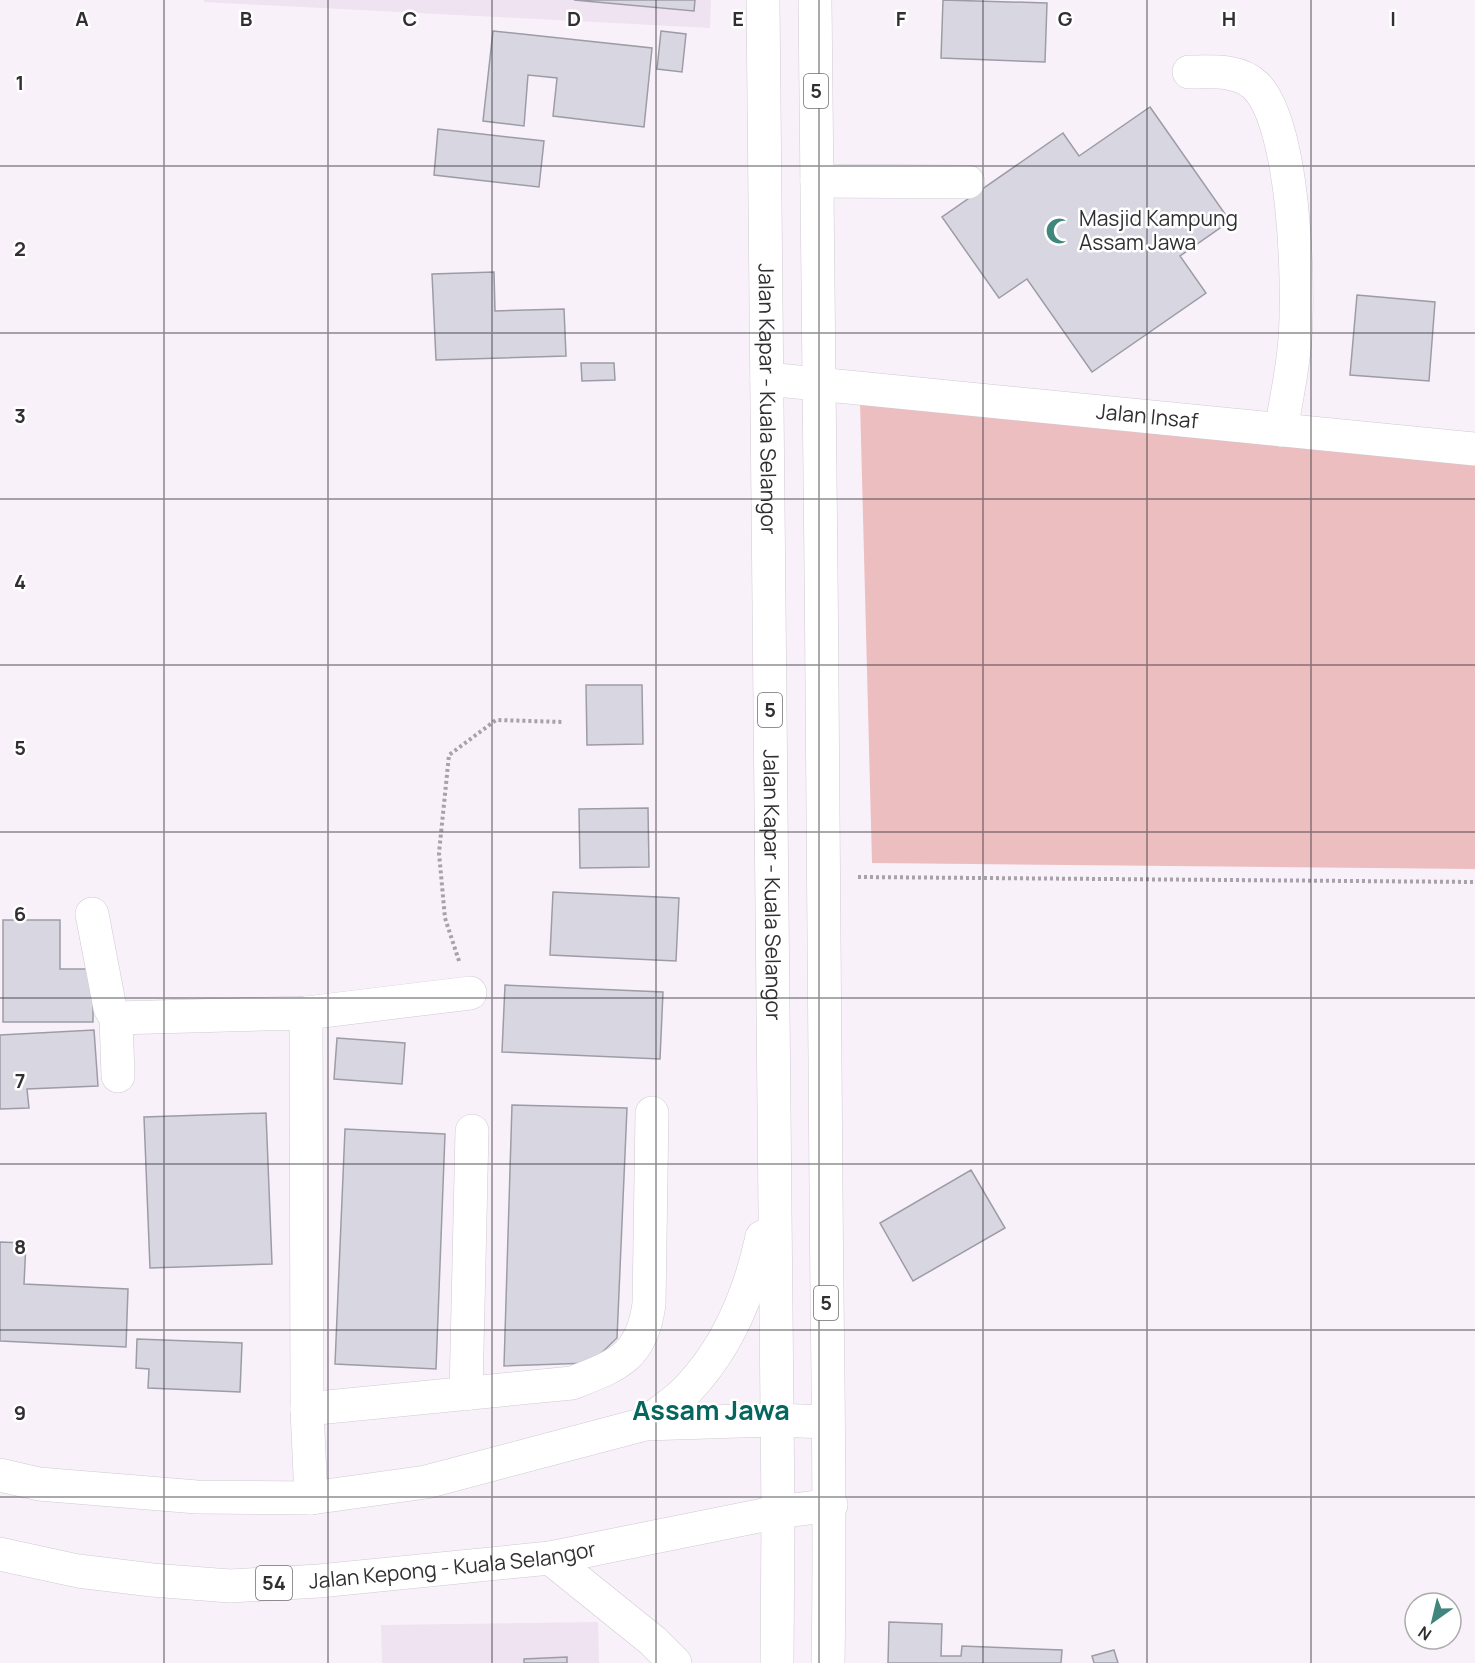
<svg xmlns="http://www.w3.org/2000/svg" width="1475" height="1663" font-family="Manrope,sans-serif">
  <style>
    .built { fill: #efe2f1 }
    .green { fill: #edbec0 }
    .building { fill: #d8d7e1; stroke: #9d9ca6; stroke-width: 1.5 }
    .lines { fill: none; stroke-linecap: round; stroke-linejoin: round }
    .minor-casing { stroke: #d0c9d2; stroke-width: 34 }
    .highway-casing { stroke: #d0c9d2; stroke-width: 34 }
    .path { stroke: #a7a1a8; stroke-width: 4; stroke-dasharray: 3 3; stroke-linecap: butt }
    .minor { stroke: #fff; stroke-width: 33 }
    .highway { stroke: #fff; stroke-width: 33 }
    .grid { fill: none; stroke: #322f33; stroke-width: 1.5; stroke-opacity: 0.55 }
    .labels { text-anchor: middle; stroke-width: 5; stroke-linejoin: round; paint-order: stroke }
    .shield { fill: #fff; stroke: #706d70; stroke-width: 1.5 }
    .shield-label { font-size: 20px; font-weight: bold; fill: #322f33 }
    .poi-label { font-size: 21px; fill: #322f33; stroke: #fff; text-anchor: start }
    .street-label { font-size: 21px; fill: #322f33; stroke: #fff }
    .district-label { font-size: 27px; font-weight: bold; fill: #04665d; stroke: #fff }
    .grid-label { font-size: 20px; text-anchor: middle; font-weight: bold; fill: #322f33; stroke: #fff; stroke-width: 5; stroke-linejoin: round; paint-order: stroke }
  </style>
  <rect width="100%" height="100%" fill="#f9f1fa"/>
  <!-- built -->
  <path class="built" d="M 204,0 L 711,0 L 710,28 L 204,2 Z
    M 598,1622 L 599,1663 L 382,1663 L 381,1625 Z"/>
  <!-- green -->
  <path class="green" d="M 860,401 L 1475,462 L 1475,869 L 872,863 Z"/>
  <!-- building -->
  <path class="building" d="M 574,0 L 695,0 L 694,11 Z
    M 943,0 L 1047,3 L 1045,62 L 941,58 Z
    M 493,31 L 652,48 L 644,127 L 553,116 L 557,78 L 528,75 L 524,126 L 483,121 Z
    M 661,31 L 686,34 L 682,72 L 657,69 Z
    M 1150,107 L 1230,221 L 1180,256 L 1206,293 L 1092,372 L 1027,279 L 999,298 L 942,217 L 1063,133 L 1079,156 Z
    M 438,129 L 544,141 L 539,187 L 434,175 Z
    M 494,272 L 495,311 L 564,309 L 566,356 L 436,360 L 432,274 Z
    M 1357,295 L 1435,302 L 1429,381 L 1350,375 Z
    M 581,363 L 614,363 L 615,380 L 582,381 Z
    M 586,685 L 642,685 L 643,744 L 587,745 Z
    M 648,808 L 649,867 L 580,868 L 579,809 Z
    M 553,892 L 679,898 L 676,961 L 550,955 Z
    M 3,920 L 60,920 L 60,969 L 93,969 L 93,1022 L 3,1022 Z
    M 505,985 L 663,992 L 660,1059 L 502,1052 Z
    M 94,1030 L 98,1086 L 27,1089 L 29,1108 L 0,1109 L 0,1035 Z
    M 337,1038 L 405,1043 L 402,1084 L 334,1079 Z
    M 512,1105 L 627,1108 L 617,1338 L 591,1363 L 504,1366 Z
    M 266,1113 L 272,1264 L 150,1268 L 144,1117 Z
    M 345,1129 L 445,1134 L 436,1369 L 335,1364 Z
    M 971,1170 L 1005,1228 L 913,1281 L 880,1223 Z
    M 0,1242 L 26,1243 L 24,1284 L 128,1289 L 126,1347 L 0,1341 Z
    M 137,1339 L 242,1343 L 240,1392 L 148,1388 L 149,1369 L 136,1368 Z
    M 889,1622 L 942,1624 L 941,1656 L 961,1656 L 962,1646 L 1062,1650 L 1061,1663 L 888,1663 Z
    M 1114,1650 L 1118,1663 L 1094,1663 L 1092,1656 Z
    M 567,1657 L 567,1663 L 524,1663 L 524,1659 Z"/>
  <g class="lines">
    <!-- minor casing -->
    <g class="minor-casing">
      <g id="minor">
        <path d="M 1189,72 C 1210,72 1238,69 1255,85 C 1295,123 1299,284 1295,339 C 1293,369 1286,400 1281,430"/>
        <path d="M 817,181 L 968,182"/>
        <path id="s1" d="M 767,379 L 1475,449"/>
        <path d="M 92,914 L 110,1008 L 116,1018 L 118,1076"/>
        <path d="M 306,1013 L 307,1409 L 311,1498"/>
        <path d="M 116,1018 L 306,1013 L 470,993"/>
        <path d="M 466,1394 L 472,1131"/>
        <path d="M 307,1409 L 572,1383 C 618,1365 642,1357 649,1304 L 652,1113"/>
      </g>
    </g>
    <!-- highway casing -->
    <g class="highway-casing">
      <g id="highway">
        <path id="s2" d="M 763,0 L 778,1512 L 777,1663"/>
        <path d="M 815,0 C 819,396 824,791 826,1187 C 827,1346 831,1504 828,1663"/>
        <path d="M 645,1424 C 659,1412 676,1402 688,1389 C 728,1347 750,1293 762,1237"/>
        <path d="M 0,1475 L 39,1484 L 197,1497 L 311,1498 L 426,1482 L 645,1424 L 775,1420 L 827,1422"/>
        <path id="s3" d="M 0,1554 L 78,1571 L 152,1580 L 230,1586 L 319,1581 L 550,1558 L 778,1512 L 831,1505"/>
        <path d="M 550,1558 L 653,1641 L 675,1663"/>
      </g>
    </g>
    <!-- path -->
    <path class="path" d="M 858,877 L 1475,882
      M 459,961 L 445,918 L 439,853 L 449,755 L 496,720 L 564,722"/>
    <!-- minor -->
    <use href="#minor" class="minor"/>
    <!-- highway -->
    <use href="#highway" class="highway"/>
  </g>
  <!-- grid -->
  <path class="grid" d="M 164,0 L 164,1663M 328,0 L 328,1663M 492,0 L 492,1663M 656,0 L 656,1663M 819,0 L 819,1663M 983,0 L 983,1663M 1147,0 L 1147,1663M 1311,0 L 1311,1663M 0,166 L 1475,166M 0,333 L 1475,333M 0,499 L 1475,499M 0,665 L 1475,665M 0,832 L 1475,832M 0,998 L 1475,998M 0,1164 L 1475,1164M 0,1330 L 1475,1330M 0,1497 L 1475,1497"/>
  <!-- icons -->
  <defs>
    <g id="mosque-bare" transform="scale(2.07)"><path d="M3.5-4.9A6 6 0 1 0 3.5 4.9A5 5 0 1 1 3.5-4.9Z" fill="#40867d" stroke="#fff" stroke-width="2.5" paint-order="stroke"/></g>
  </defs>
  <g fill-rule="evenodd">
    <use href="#mosque-bare" x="1059" y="231"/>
  </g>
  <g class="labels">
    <!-- shield labels -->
    <g class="shield">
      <rect x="804" y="74" width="24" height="34" rx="4.5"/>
      <rect x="758" y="693" width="24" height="34" rx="4.5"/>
      <rect x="814" y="1286" width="24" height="34" rx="4.5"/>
      <rect x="256" y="1566" width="36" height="34" rx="4.5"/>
    </g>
    <g class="shield-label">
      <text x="816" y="98">5</text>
      <text x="770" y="717">5</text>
      <text x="826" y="1310">5</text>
      <text x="274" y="1590">54</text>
    </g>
    <!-- poi labels -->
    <g class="poi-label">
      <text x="1079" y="226">Masjid Kampung<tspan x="1079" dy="24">Assam Jawa</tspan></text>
    </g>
    <!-- street labels -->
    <g class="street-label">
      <text dy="7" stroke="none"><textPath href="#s2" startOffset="399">Jalan Kapar - Kuala Selangor</textPath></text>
      <text dy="7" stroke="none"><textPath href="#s1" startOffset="382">Jalan Insaf</textPath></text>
      <text dy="7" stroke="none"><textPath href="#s2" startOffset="885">Jalan Kapar - Kuala Selangor</textPath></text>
      <text dy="7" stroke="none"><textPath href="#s3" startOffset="456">Jalan Kepong - Kuala Selangor</textPath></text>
    </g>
    <!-- district labels -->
    <g class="district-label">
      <text x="711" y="1420">Assam Jawa</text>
    </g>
  </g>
  <g class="grid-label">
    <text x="82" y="26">A</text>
    <text x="246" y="26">B</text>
    <text x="410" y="26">C</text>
    <text x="574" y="26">D</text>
    <text x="738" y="26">E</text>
    <text x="901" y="26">F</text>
    <text x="1065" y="26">G</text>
    <text x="1229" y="26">H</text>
    <text x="1393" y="26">I</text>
    <text x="20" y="90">1</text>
    <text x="20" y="256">2</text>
    <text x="20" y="423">3</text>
    <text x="20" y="589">4</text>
    <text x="20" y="755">5</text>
    <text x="20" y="921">6</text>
    <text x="20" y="1088">7</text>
    <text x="20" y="1254">8</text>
    <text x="20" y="1420">9</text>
  </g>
  <!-- north arrow -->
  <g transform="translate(1433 1621) rotate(214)"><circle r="28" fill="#ffffff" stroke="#adacad" stroke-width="1.5"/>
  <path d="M0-4.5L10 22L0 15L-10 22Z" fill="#40867d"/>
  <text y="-9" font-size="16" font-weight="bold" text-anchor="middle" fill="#322f33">N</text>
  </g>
</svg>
